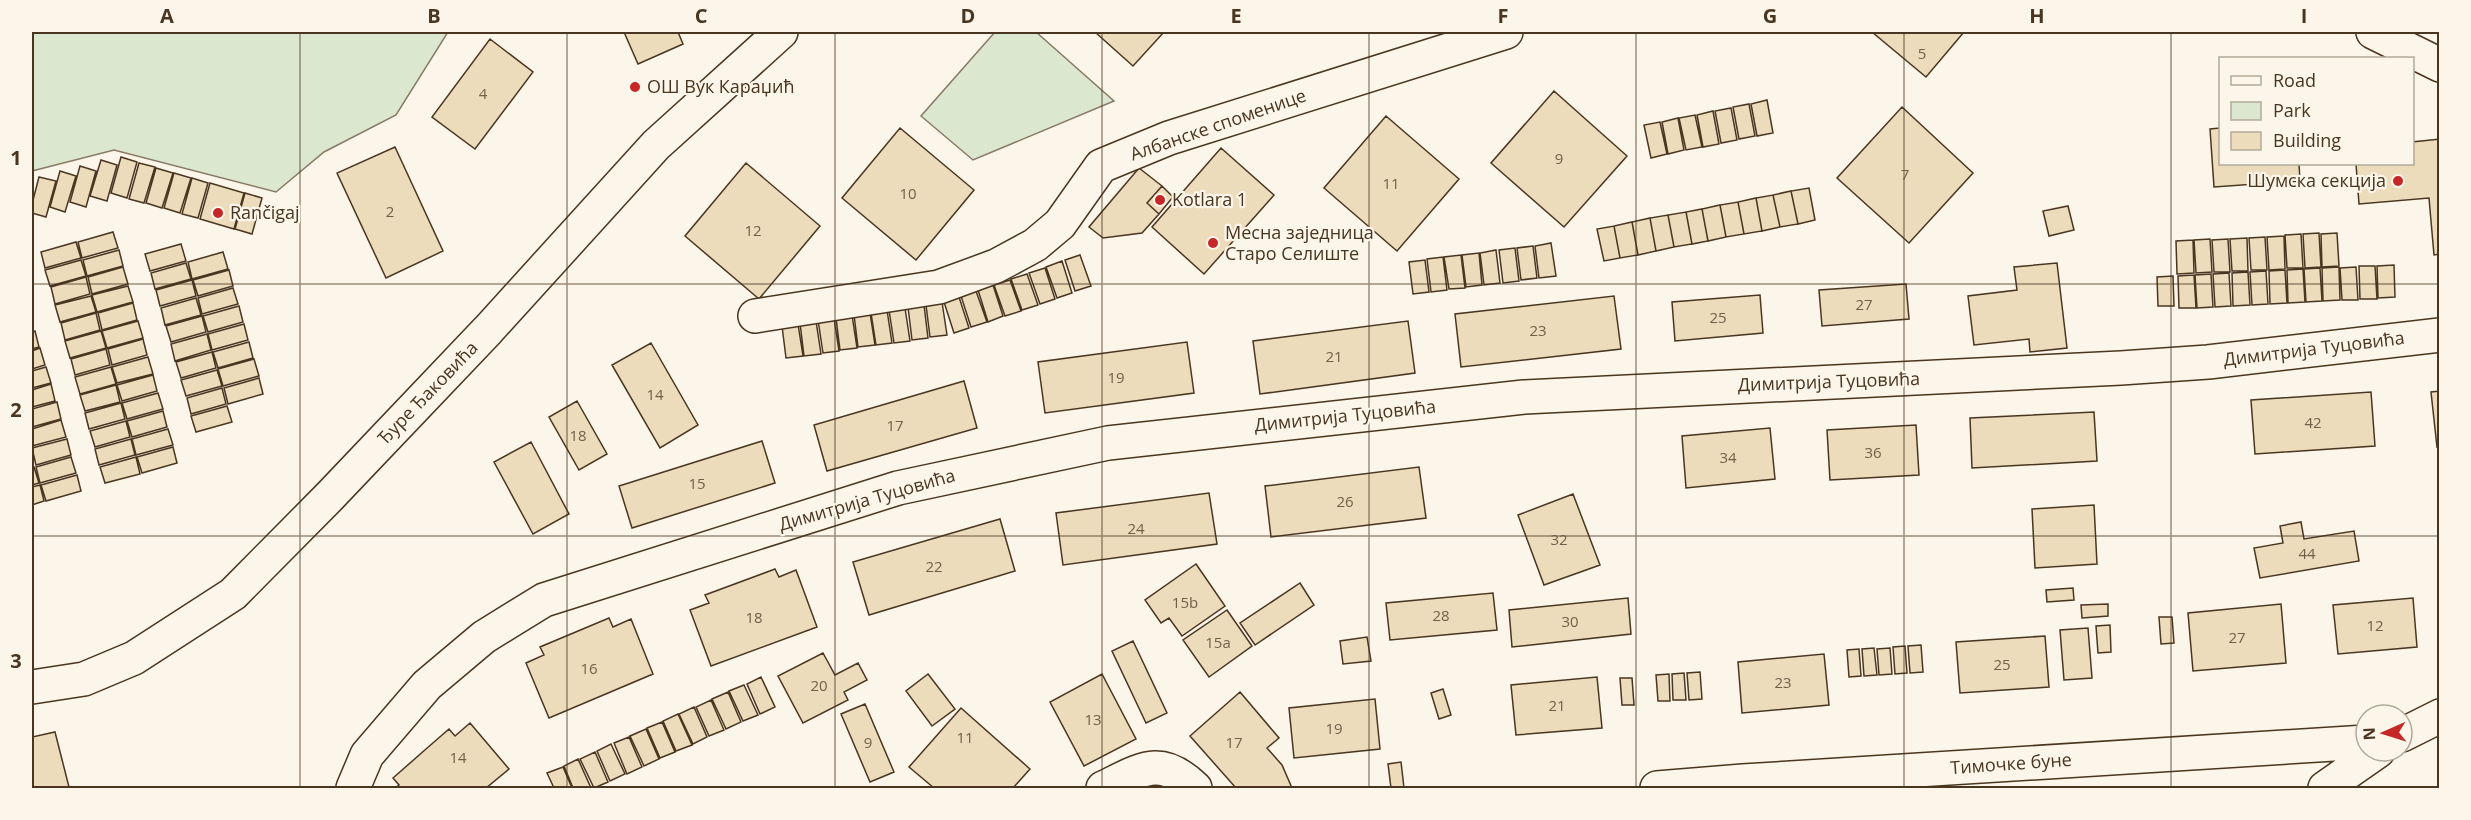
<svg xmlns="http://www.w3.org/2000/svg" width="2471" height="820" font-family="'Open Sans',sans-serif">
  <style>
    .green { fill: #dce7d0; stroke: #887966; stroke-width: 1.5 }
    .building { fill: #ecdcbc; stroke: #4a3520; stroke-width: 1.5 }
    .lines { fill: none; stroke-linecap: round; stroke-linejoin: round }
    .minor-casing { stroke: #4a3520; stroke-width: 36 }
    .minor { stroke: #fbf6e9; stroke-width: 33 }
    .grid { fill: none; stroke: #4a3520; stroke-width: 1.5; stroke-opacity: 0.55 }
    .poi-dot { fill: #c62828; stroke: #fbf6e9; stroke-width: 2 }
    .labels { text-anchor: middle; stroke-width: 4.5; stroke-linejoin: round; paint-order: stroke }
    .number-label { font-size: 15px; fill: #725f47 }
    .poi-label { font-size: 18px; fill: #4a3520; stroke: #fbf6e9; text-anchor: start }
    .street-label { font-size: 18px; fill: #4a3520; stroke: #fbf6e9 }
    .neatline { fill: none; stroke: #4a3520; stroke-width: 2 }
    .grid-label { font-size: 20px; text-anchor: middle; font-weight: bold; fill: #4a3520 }
  </style>
  <rect width="100%" height="100%" fill="#fbf6e9"/>
  <!-- green -->
  <path class="green" d="M 32,32 L 448,32 L 396,115 L 324,152 L 276,192 L 114,150 L 32,171 Z
    M 995,32 L 1036,32 L 1114,101 L 973,160 L 921,116 Z"/>
  <!-- building -->
  <path class="building" d="M 624,32 L 678,32 L 683,44 L 638,64 Z
    M 1095,32 L 1164,32 L 1133,66 Z
    M 1872,32 L 1964,32 L 1926,77 Z
    M 490,39 L 533,72 L 475,149 L 432,117 Z
    M 1554,91 L 1627,156 L 1564,227 L 1491,163 Z
    M 1767,100 L 1773,133 L 1757,136 L 1751,104 Z
    M 1749,104 L 1755,136 L 1739,139 L 1733,107 Z
    M 1902,107 L 1973,173 L 1909,243 L 1837,178 Z
    M 1731,108 L 1737,140 L 1721,143 L 1715,111 Z
    M 1713,111 L 1719,144 L 1703,147 L 1697,115 Z
    M 1695,115 L 1702,147 L 1686,150 L 1679,118 Z
    M 1386,116 L 1459,179 L 1397,251 L 1324,188 Z
    M 1678,118 L 1684,150 L 1668,154 L 1662,122 Z
    M 1660,122 L 1667,154 L 1651,158 L 1644,125 Z
    M 900,128 L 974,190 L 916,260 L 842,198 Z
    M 2220,128 L 2220,164 L 2299,164 L 2300,181 L 2214,187 L 2210,129 Z
    M 2440,139 L 2440,254 L 2434,255 L 2429,198 L 2359,204 L 2356,164 L 2412,164 L 2412,142 Z
    M 395,147 L 443,251 L 386,278 L 337,173 Z
    M 1221,148 L 1274,195 L 1204,274 L 1152,227 Z
    M 121,157 L 137,162 L 127,198 L 111,193 Z
    M 101,160 L 117,165 L 107,201 L 90,196 Z
    M 139,163 L 155,167 L 144,203 L 129,199 Z
    M 746,163 L 820,226 L 759,299 L 685,236 Z
    M 80,166 L 96,171 L 86,207 L 70,202 Z
    M 156,168 L 173,173 L 162,208 L 146,203 Z
    M 1139,168 L 1162,186 L 1147,203 L 1159,214 L 1142,233 L 1103,238 L 1089,227 Z
    M 60,171 L 76,176 L 65,212 L 50,207 Z
    M 174,173 L 191,178 L 180,213 L 164,208 Z
    M 39,177 L 56,181 L 46,217 L 32,213 L 32,204 Z
    M 192,178 L 208,183 L 198,218 L 182,214 Z
    M 210,183 L 244,193 L 234,229 L 200,219 Z
    M 1162,186 L 1173,197 L 1159,214 L 1147,203 Z
    M 1809,188 L 1815,220 L 1798,224 L 1791,191 Z
    M 1791,191 L 1798,224 L 1780,227 L 1773,195 Z
    M 245,193 L 262,198 L 252,234 L 235,229 Z
    M 1773,195 L 1780,227 L 1762,231 L 1756,198 Z
    M 1756,198 L 1762,231 L 1744,234 L 1738,202 Z
    M 1738,202 L 1744,234 L 1726,237 L 1720,205 Z
    M 1720,205 L 1726,237 L 1708,241 L 1702,209 Z
    M 2068,206 L 2074,230 L 2049,236 L 2043,211 Z
    M 1702,209 L 1708,241 L 1692,244 L 1686,212 Z
    M 1686,212 L 1692,244 L 1674,247 L 1668,215 Z
    M 1668,215 L 1674,247 L 1656,251 L 1650,218 Z
    M 1650,218 L 1656,251 L 1638,255 L 1632,222 Z
    M 1632,222 L 1638,255 L 1620,258 L 1614,226 Z
    M 1614,226 L 1620,258 L 1604,261 L 1597,229 Z
    M 113,232 L 118,248 L 82,258 L 78,242 Z
    M 2319,233 L 2321,267 L 2305,268 L 2303,234 Z
    M 2337,233 L 2339,266 L 2322,267 L 2321,234 Z
    M 2301,234 L 2303,268 L 2287,268 L 2285,235 Z
    M 2284,236 L 2285,269 L 2269,270 L 2267,237 Z
    M 2265,237 L 2267,270 L 2251,270 L 2249,238 Z
    M 2247,238 L 2248,271 L 2232,271 L 2230,239 Z
    M 2210,239 L 2212,272 L 2196,273 L 2194,240 Z
    M 2228,239 L 2230,272 L 2214,272 L 2212,240 Z
    M 2193,240 L 2194,273 L 2177,274 L 2176,241 Z
    M 76,242 L 81,258 L 45,268 L 41,252 Z
    M 1551,243 L 1556,276 L 1539,278 L 1535,246 Z
    M 181,244 L 186,261 L 150,271 L 145,254 Z
    M 1533,246 L 1537,278 L 1521,280 L 1517,248 Z
    M 1515,248 L 1519,281 L 1503,283 L 1499,250 Z
    M 119,250 L 123,266 L 87,276 L 83,260 Z
    M 1496,250 L 1500,283 L 1484,285 L 1480,253 Z
    M 223,252 L 228,269 L 192,279 L 188,262 Z
    M 1479,253 L 1482,285 L 1466,287 L 1462,255 Z
    M 1080,255 L 1091,286 L 1075,291 L 1065,260 Z
    M 1461,255 L 1465,288 L 1449,289 L 1444,257 Z
    M 1443,257 L 1447,290 L 1431,292 L 1427,259 Z
    M 81,260 L 86,276 L 50,286 L 45,270 Z
    M 1425,260 L 1429,292 L 1413,294 L 1409,262 Z
    M 1062,261 L 1072,293 L 1057,298 L 1046,267 Z
    M 186,263 L 191,279 L 155,289 L 151,273 Z
    M 2057,263 L 2067,348 L 2030,352 L 2029,339 L 1974,345 L 1968,296 L 2017,290 L 2014,267 Z
    M 2394,265 L 2395,297 L 2378,298 L 2377,266 Z
    M 2359,266 L 2375,266 L 2377,299 L 2360,299 Z
    M 123,267 L 128,284 L 92,294 L 88,277 Z
    M 2339,267 L 2340,300 L 2323,301 L 2322,268 Z
    M 2356,267 L 2358,300 L 2342,300 L 2340,268 Z
    M 1045,268 L 1055,299 L 1040,304 L 1029,273 Z
    M 2320,268 L 2322,301 L 2306,302 L 2304,269 Z
    M 2303,269 L 2305,302 L 2288,303 L 2287,270 Z
    M 229,270 L 233,286 L 198,296 L 193,280 Z
    M 2285,270 L 2287,303 L 2270,304 L 2269,271 Z
    M 2266,271 L 2268,304 L 2252,305 L 2250,272 Z
    M 2248,272 L 2250,305 L 2233,306 L 2232,273 Z
    M 2229,273 L 2231,306 L 2215,307 L 2213,274 Z
    M 1027,274 L 1038,305 L 1022,310 L 1011,279 Z
    M 2211,274 L 2213,307 L 2197,308 L 2195,275 Z
    M 2194,275 L 2196,308 L 2179,308 L 2178,276 Z
    M 2173,276 L 2174,306 L 2158,306 L 2157,277 Z
    M 86,277 L 90,294 L 55,304 L 51,287 Z
    M 192,280 L 196,296 L 160,306 L 156,290 Z
    M 1010,280 L 1021,311 L 1005,316 L 994,285 Z
    M 1906,284 L 1909,319 L 1822,326 L 1819,290 Z
    M 993,285 L 1003,316 L 988,322 L 978,290 Z
    M 128,286 L 133,302 L 97,312 L 92,295 Z
    M 233,288 L 238,304 L 202,314 L 198,298 Z
    M 976,291 L 987,322 L 971,327 L 961,296 Z
    M 1760,295 L 1763,333 L 1675,341 L 1672,302 Z
    M 91,296 L 96,312 L 60,322 L 55,305 Z
    M 1614,296 L 1621,349 L 1461,367 L 1455,314 Z
    M 959,297 L 969,328 L 954,333 L 944,302 Z
    M 196,298 L 201,315 L 165,325 L 161,308 Z
    M 942,302 L 947,335 L 930,337 L 926,305 Z
    M 133,303 L 137,320 L 102,330 L 98,313 Z
    M 924,305 L 928,338 L 912,340 L 908,307 Z
    M 239,306 L 243,322 L 208,332 L 203,316 Z
    M 905,308 L 910,341 L 894,343 L 889,310 Z
    M 887,310 L 892,343 L 876,345 L 871,313 Z
    M 96,313 L 100,330 L 65,340 L 61,323 Z
    M 870,313 L 875,345 L 858,347 L 854,315 Z
    M 852,315 L 857,348 L 840,350 L 836,318 Z
    M 202,316 L 206,332 L 171,342 L 166,326 Z
    M 834,318 L 839,351 L 823,353 L 818,320 Z
    M 138,321 L 143,338 L 107,348 L 102,331 Z
    M 816,321 L 821,354 L 804,356 L 800,323 Z
    M 1408,321 L 1415,373 L 1260,394 L 1253,341 Z
    M 244,324 L 248,340 L 212,350 L 208,334 Z
    M 798,324 L 803,356 L 786,358 L 782,326 Z
    M 35,331 L 39,347 L 32,349 L 32,332 Z
    M 101,331 L 106,348 L 70,358 L 65,341 Z
    M 207,334 L 211,350 L 175,361 L 171,344 Z
    M 143,339 L 147,355 L 112,365 L 108,349 Z
    M 249,342 L 253,358 L 218,368 L 213,352 Z
    M 1187,342 L 1194,393 L 1045,413 L 1038,362 Z
    M 651,343 L 698,425 L 660,448 L 612,365 Z
    M 40,348 L 45,365 L 32,369 L 32,351 Z
    M 106,349 L 110,365 L 75,375 L 71,359 Z
    M 212,352 L 216,368 L 181,378 L 176,362 Z
    M 148,357 L 153,374 L 117,383 L 112,367 Z
    M 254,359 L 259,376 L 223,386 L 218,369 Z
    M 46,367 L 51,383 L 32,388 L 32,371 Z
    M 111,367 L 116,384 L 80,394 L 75,377 Z
    M 217,370 L 222,386 L 186,396 L 181,380 Z
    M 153,375 L 157,391 L 122,401 L 117,385 Z
    M 259,378 L 263,394 L 228,404 L 224,388 Z
    M 964,381 L 977,428 L 827,471 L 814,425 Z
    M 51,384 L 55,401 L 32,407 L 32,390 Z
    M 116,385 L 120,402 L 85,411 L 80,395 Z
    M 222,388 L 226,404 L 191,414 L 187,398 Z
    M 2440,391 L 2440,446 L 2437,447 L 2431,392 Z
    M 2371,392 L 2375,446 L 2255,454 L 2251,400 Z
    M 158,393 L 163,409 L 127,419 L 122,403 Z
    M 577,401 L 607,454 L 579,470 L 549,417 Z
    M 57,402 L 61,419 L 32,427 L 32,409 Z
    M 121,403 L 125,419 L 89,429 L 85,413 Z
    M 227,406 L 232,422 L 196,432 L 191,416 Z
    M 163,411 L 167,427 L 132,437 L 127,421 Z
    M 2094,412 L 2097,461 L 1972,468 L 1970,418 Z
    M 61,420 L 66,437 L 32,446 L 32,429 Z
    M 126,421 L 130,437 L 95,447 L 90,431 Z
    M 1916,425 L 1919,475 L 1830,480 L 1827,430 Z
    M 1770,428 L 1775,479 L 1686,488 L 1682,436 Z
    M 168,429 L 173,445 L 136,455 L 132,439 Z
    M 67,439 L 71,455 L 36,465 L 32,448 Z
    M 131,439 L 135,455 L 99,465 L 95,449 Z
    M 762,441 L 775,483 L 632,528 L 619,486 Z
    M 531,442 L 569,514 L 533,534 L 494,462 Z
    M 173,447 L 177,463 L 142,473 L 137,457 Z
    M 71,457 L 76,473 L 40,483 L 36,467 Z
    M 136,457 L 140,474 L 105,483 L 100,467 Z
    M 34,467 L 39,483 L 32,485 L 32,468 Z
    M 1419,467 L 1426,518 L 1271,537 L 1265,486 Z
    M 77,475 L 81,491 L 46,501 L 41,485 Z
    M 40,485 L 44,501 L 32,505 L 32,487 Z
    M 1209,493 L 1217,544 L 1063,565 L 1056,513 Z
    M 1573,494 L 1600,565 L 1544,585 L 1518,515 Z
    M 2094,505 L 2097,564 L 2035,568 L 2032,509 Z
    M 1000,519 L 1015,571 L 869,615 L 853,562 Z
    M 2301,522 L 2304,539 L 2354,531 L 2359,561 L 2260,578 L 2254,548 L 2283,543 L 2280,526 Z
    M 1196,564 L 1225,606 L 1182,636 L 1169,618 L 1161,623 L 1145,600 Z
    M 775,569 L 779,577 L 796,570 L 817,627 L 711,666 L 690,610 L 709,603 L 705,595 Z
    M 1300,583 L 1314,605 L 1255,645 L 1240,623 Z
    M 2073,588 L 2074,600 L 2047,602 L 2046,590 Z
    M 1493,593 L 1497,630 L 1390,640 L 1386,603 Z
    M 1628,598 L 1631,634 L 1512,647 L 1509,610 Z
    M 2413,598 L 2417,647 L 2338,654 L 2333,605 Z
    M 2108,604 L 2108,616 L 2082,618 L 2081,605 Z
    M 2281,604 L 2286,663 L 2193,671 L 2188,613 Z
    M 1227,610 L 1252,646 L 1209,677 L 1183,640 Z
    M 2159,617 L 2172,617 L 2174,643 L 2161,644 Z
    M 609,618 L 613,627 L 631,619 L 653,674 L 549,718 L 526,663 L 544,655 L 540,647 Z
    M 2110,625 L 2111,652 L 2098,653 L 2096,626 Z
    M 2088,628 L 2092,678 L 2064,680 L 2060,630 Z
    M 2045,636 L 2049,687 L 1960,693 L 1956,642 Z
    M 1367,637 L 1371,661 L 1343,664 L 1340,641 Z
    M 1133,641 L 1167,713 L 1146,723 L 1112,651 Z
    M 1921,645 L 1923,672 L 1910,673 L 1908,646 Z
    M 1905,646 L 1907,673 L 1895,674 L 1893,647 Z
    M 1874,648 L 1877,675 L 1864,676 L 1862,649 Z
    M 1890,648 L 1892,674 L 1879,675 L 1877,649 Z
    M 1859,649 L 1861,676 L 1849,677 L 1847,650 Z
    M 823,653 L 835,675 L 858,663 L 867,680 L 844,692 L 848,700 L 803,723 L 778,676 Z
    M 1824,654 L 1829,705 L 1742,713 L 1738,662 Z
    M 1700,672 L 1702,699 L 1689,700 L 1687,673 Z
    M 1684,673 L 1686,700 L 1673,700 L 1672,674 Z
    M 928,674 L 955,709 L 932,726 L 906,691 Z
    M 1102,674 L 1136,739 L 1084,766 L 1050,702 Z
    M 1669,674 L 1670,701 L 1658,701 L 1656,675 Z
    M 761,677 L 775,707 L 760,714 L 747,684 Z
    M 1597,677 L 1602,728 L 1516,735 L 1511,685 Z
    M 1620,678 L 1632,678 L 1634,705 L 1622,705 Z
    M 744,685 L 758,715 L 743,721 L 729,691 Z
    M 1443,689 L 1451,715 L 1439,719 L 1431,693 Z
    M 728,692 L 741,722 L 726,729 L 712,699 Z
    M 1240,692 L 1279,738 L 1267,748 L 1282,765 L 1292,788 L 1236,788 L 1190,736 Z
    M 1375,699 L 1380,749 L 1294,758 L 1289,708 Z
    M 711,700 L 724,730 L 709,736 L 696,707 Z
    M 865,704 L 894,772 L 870,782 L 841,714 Z
    M 694,707 L 707,737 L 693,744 L 679,714 Z
    M 961,708 L 1030,769 L 1013,788 L 934,788 L 909,767 Z
    M 678,714 L 692,745 L 676,751 L 663,721 Z
    M 662,722 L 675,752 L 660,758 L 647,728 Z
    M 470,723 L 509,769 L 486,788 L 395,788 L 399,785 L 393,778 L 426,749 L 449,729 L 455,736 Z
    M 646,729 L 659,759 L 644,766 L 630,736 Z
    M 55,732 L 69,787 L 32,788 L 32,737 Z
    M 629,737 L 642,767 L 627,774 L 614,743 Z
    M 611,744 L 625,774 L 610,781 L 597,751 Z
    M 595,752 L 608,782 L 594,788 L 580,759 Z
    M 578,759 L 591,788 L 573,788 L 564,766 Z
    M 1401,762 L 1404,788 L 1391,788 L 1388,764 Z
    M 563,767 L 572,788 L 554,788 L 547,773 Z"/>
  <g class="lines">
    <!-- minor casing -->
    <g class="minor-casing">
      <path id="minor" d="M 2373,32 L 2440,65
        M 755,316 L 939,287 L 996,266 L 1035,245 L 1060,224 L 1101,166 L 1169,138 L 1506,32
        M 32,687 L 84,679 L 134,658 L 233,594 L 330,496 L 488,330 L 656,145 L 781,32
        M 2402,735 L 2440,716
        M 353,788 L 367,755 L 427,685 L 484,637 L 544,600 L 898,488 L 1108,443 L 1524,397 L 2121,368 L 2208,362 L 2440,335
        M 1103,788 C 1141,770 1160,754 1195,788
        M 1657,788 L 1743,781 L 2366,742
        M 2325,788 L 2378,751"/>
    </g>
    <!-- minor -->
    <use href="#minor" class="minor"/>
  </g>
  <!-- grid -->
  <path class="grid" d="M 300,32 L 300,788M 567,32 L 567,788M 835,32 L 835,788M 1102,32 L 1102,788M 1369,32 L 1369,788M 1636,32 L 1636,788M 1904,32 L 1904,788M 2171,32 L 2171,788M 32,284 L 2440,284M 32,536 L 2440,536"/>
  <!-- markers -->
  <g class="poi-dot">
    <circle cx="635" cy="87" r="6"/>
    <circle cx="2398" cy="181" r="6"/>
    <circle cx="1160" cy="200" r="6"/>
    <circle cx="218" cy="213" r="6"/>
    <circle cx="1213" cy="243" r="6"/>
  </g>
  <g class="labels">
    <!-- number labels -->
    <g class="number-label">
      <text x="1922" y="59">5</text>
      <text x="483" y="99">4</text>
      <text x="1559" y="164">9</text>
      <text x="1905" y="180">7</text>
      <text x="1391" y="189">11</text>
      <text x="908" y="199">10</text>
      <text x="390" y="217">2</text>
      <text x="753" y="236">12</text>
      <text x="1864" y="310">27</text>
      <text x="1718" y="323">25</text>
      <text x="1538" y="336">23</text>
      <text x="1334" y="362">21</text>
      <text x="1116" y="383">19</text>
      <text x="655" y="400">14</text>
      <text x="2313" y="428">42</text>
      <text x="895" y="431">17</text>
      <text x="578" y="441">18</text>
      <text x="1873" y="458">36</text>
      <text x="1728" y="463">34</text>
      <text x="697" y="489">15</text>
      <text x="1345" y="507">26</text>
      <text x="1136" y="534">24</text>
      <text x="1559" y="545">32</text>
      <text x="2307" y="559">44</text>
      <text x="934" y="572">22</text>
      <text x="1185" y="608">15b</text>
      <text x="1441" y="621">28</text>
      <text x="754" y="623">18</text>
      <text x="1570" y="627">30</text>
      <text x="2375" y="631">12</text>
      <text x="2237" y="643">27</text>
      <text x="1218" y="648">15a</text>
      <text x="2002" y="670">25</text>
      <text x="589" y="674">16</text>
      <text x="1783" y="688">23</text>
      <text x="819" y="691">20</text>
      <text x="1557" y="711">21</text>
      <text x="1093" y="725">13</text>
      <text x="1334" y="734">19</text>
      <text x="965" y="743">11</text>
      <text x="868" y="748">9</text>
      <text x="1234" y="748">17</text>
      <text x="458" y="763">14</text>
    </g>
    <!-- poi labels -->
    <g class="poi-label">
      <text x="647" y="93">ОШ Вук Караџић</text>
      <text x="2386" y="187" text-anchor="end">Шумска секција</text>
      <text x="1172" y="206">Kotlara 1</text>
      <text x="230" y="219">Rančigaj</text>
      <text x="1225" y="239">Месна заједница<tspan x="1225" dy="21">Старо Селиште</tspan></text>
    </g>
    <!-- street labels -->
    <g class="street-label">
      <text transform="translate(1218 125) rotate(-19)" y="6">Албанске споменице</text>
      <text transform="translate(2314 349) rotate(-7)" y="6">Димитрија Туцовића</text>
      <text transform="translate(1829 382) rotate(-2)" y="6">Димитрија Туцовића</text>
      <text transform="translate(428 393) rotate(-46)" y="6">Ђуре Ђаковића</text>
      <text transform="translate(1345 416) rotate(-6)" y="6">Димитрија Туцовића</text>
      <text transform="translate(867 500) rotate(-16)" y="6">Димитрија Туцовића</text>
      <text transform="translate(2011 764) rotate(-4)" y="6">Тимочке буне</text>
    </g>
  </g>
  <!-- border -->
  <rect width="2471" height="820" fill="none" stroke="#fbf6e9" stroke-width="66"/>
  <!-- legend -->
  <rect x="2219" y="57" width="195" height="108" fill="#fbf6e9" stroke="#b4a999" stroke-width="1.5"/>
  <rect x="2231" y="76" width="30" height="9" fill="#fbf6e9" stroke="#b4a999" stroke-width="1.5"/>
  <text x="2273" y="87" font-size="18" fill="#4a3520">Road</text>
  <rect x="2231" y="102" width="30" height="18" fill="#dce7d0" stroke="#b4a999" stroke-width="1.5"/>
  <text x="2273" y="117" font-size="18" fill="#4a3520">Park</text>
  <rect x="2231" y="132" width="30" height="18" fill="#ecdcbc" stroke="#b4a999" stroke-width="1.5"/>
  <text x="2273" y="147" font-size="18" fill="#4a3520">Building</text>
  <!-- north arrow -->
  <g transform="translate(2384 733) rotate(267)"><circle r="28" fill="#fbf6e9" stroke="#b4a999" stroke-width="1.5"/>
  <path d="M0-4.5L10 22L0 15L-10 22Z" fill="#c62828"/>
  <text y="-9" font-size="16" font-weight="bold" text-anchor="middle" fill="#4a3520">N</text>
  </g>
  <rect x="33" y="33" width="2405" height="754" class="neatline"/>
  <g class="grid-label">
    <text x="167" y="23">A</text>
    <text x="434" y="23">B</text>
    <text x="701" y="23">C</text>
    <text x="968" y="23">D</text>
    <text x="1236" y="23">E</text>
    <text x="1503" y="23">F</text>
    <text x="1770" y="23">G</text>
    <text x="2037" y="23">H</text>
    <text x="2304" y="23">I</text>
    <text x="16" y="165">1</text>
    <text x="16" y="417">2</text>
    <text x="16" y="668">3</text>
  </g>
</svg>
